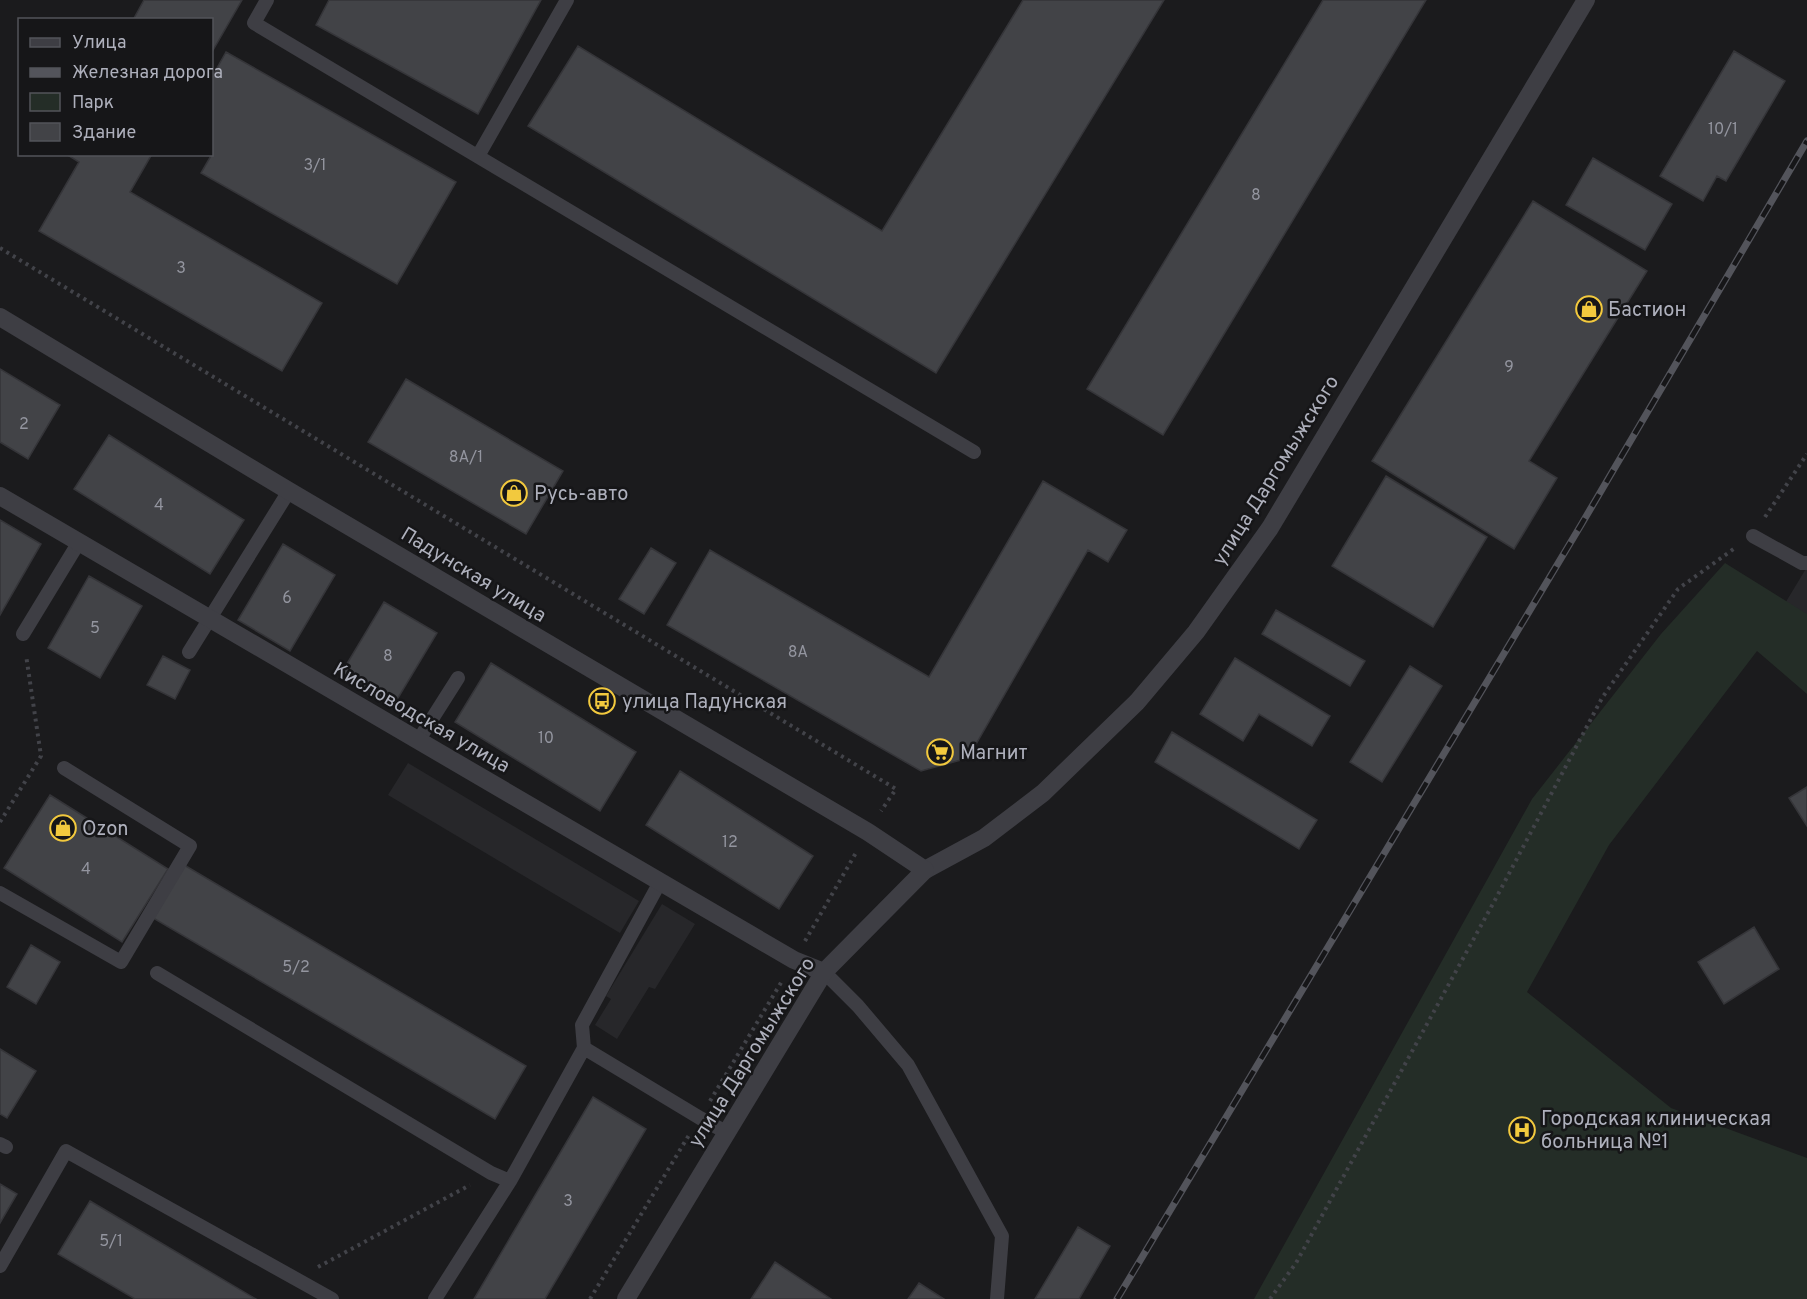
<svg xmlns="http://www.w3.org/2000/svg" width="1807" height="1299" font-family="Overpass,sans-serif">
  <style>
    .built { fill: #27272a }
    .green { fill: #242d27 }
    .building { fill: #424347; stroke: #353539; stroke-width: 1.5 }
    .lines { fill: none; stroke-linecap: round; stroke-linejoin: round }
    .path { stroke: #424349; stroke-width: 4; stroke-dasharray: 3 4.5; stroke-linecap: butt }
    .service { stroke: #3e3e44; stroke-width: 14 }
    .minor { stroke: #3e3e44; stroke-width: 18 }
    .tertiary { stroke: #3e3e44; stroke-width: 18 }
    .rail-casing { stroke: #53545b; stroke-width: 7 }
    .rail { stroke: #161618; stroke-width: 4.5; stroke-dasharray: 14; stroke-linecap: butt }
    .labels { text-anchor: middle; stroke-width: 5; stroke-linejoin: round; paint-order: stroke }
    .number-label { font-size: 16px; fill: #93959f }
    .poi-label { font-size: 20px; fill: #aeb0bc; stroke: #161618; text-anchor: start }
    .street-label { font-size: 20px; fill: #aeb0bc; stroke: #161618 }
  </style>
  <rect width="100%" height="100%" fill="#1b1b1d"/>
  <!-- built -->
  <path class="built" d="M 1807,567 L 1807,630 L 1781,610 Z
    M 408,763 L 639,901 L 620,933 L 388,795 Z
    M 662,904 L 695,924 L 655,989 L 649,987 L 617,1039 L 595,1025 L 611,999 L 606,996 Z"/>
  <!-- green -->
  <path class="green" d="M 1725,563 L 1807,614 L 1807,694 L 1757,651 L 1609,845 L 1527,992 L 1671,1108 L 1807,1158 L 1807,1299 L 1254,1299 L 1532,799 L 1661,634 Z"/>
  <!-- building -->
  <path class="building" d="M 144,0 L 242,0 L 212,52 L 212,20 L 133,20 Z
    M 329,0 L 541,0 L 478,114 L 316,25 Z
    M 1023,0 L 1164,0 L 936,373 L 528,126 L 578,46 L 882,231 Z
    M 1323,0 L 1426,0 L 1163,435 L 1087,389 Z
    M 1734,51 L 1785,81 L 1726,181 L 1717,176 L 1703,201 L 1660,176 Z
    M 226,52 L 456,182 L 397,284 L 201,173 L 212,154 L 212,77 Z
    M 66,154 L 152,154 L 130,192 L 322,303 L 282,371 L 39,231 L 79,162 Z
    M 1593,158 L 1672,204 L 1645,250 L 1566,205 Z
    M 1533,201 L 1647,271 L 1529,461 L 1557,478 L 1514,549 L 1372,461 Z
    M 0,369 L 60,405 L 28,459 L 0,442 Z
    M 406,379 L 563,471 L 526,534 L 368,442 Z
    M 109,435 L 244,520 L 210,574 L 74,489 Z
    M 1386,476 L 1487,537 L 1433,627 L 1332,566 Z
    M 1043,481 L 1127,530 L 1108,562 L 1088,550 L 968,758 L 921,771 L 667,625 L 710,550 L 929,677 Z
    M 0,520 L 41,544 L 0,615 Z
    M 283,544 L 335,575 L 290,651 L 238,620 Z
    M 651,548 L 676,563 L 644,614 L 619,599 Z
    M 89,576 L 142,606 L 100,678 L 48,648 Z
    M 384,602 L 437,633 L 392,708 L 339,677 Z
    M 1276,610 L 1365,661 L 1350,686 L 1262,634 Z
    M 163,656 L 190,670 L 175,699 L 147,685 Z
    M 1235,658 L 1330,716 L 1312,746 L 1259,714 L 1243,741 L 1200,714 Z
    M 491,663 L 636,752 L 600,811 L 455,722 Z
    M 1410,666 L 1442,686 L 1382,782 L 1350,762 Z
    M 1172,732 L 1317,820 L 1299,849 L 1155,762 Z
    M 680,771 L 813,856 L 779,909 L 646,825 Z
    M 1807,787 L 1807,826 L 1789,798 Z
    M 50,795 L 168,869 L 122,942 L 4,868 Z
    M 179,862 L 526,1066 L 495,1119 L 148,915 Z
    M 1754,927 L 1779,969 L 1724,1004 L 1698,962 Z
    M 31,945 L 60,962 L 36,1004 L 7,987 Z
    M 0,1049 L 36,1071 L 7,1118 L 0,1114 Z
    M 593,1097 L 646,1129 L 545,1299 L 474,1299 Z
    M 0,1184 L 17,1194 L 0,1223 Z
    M 90,1201 L 134,1227 L 256,1299 L 135,1299 L 58,1254 Z
    M 1078,1227 L 1110,1246 L 1079,1299 L 1035,1299 Z
    M 775,1262 L 831,1299 L 751,1299 Z
    M 919,1283 L 944,1299 L 908,1299 Z"/>
  <g class="lines">
    <!-- path -->
    <path class="path" d="M 0,248 L 896,789 L 881,811
      M 1765,517 L 1807,454
      M 0,822 L 41,756 L 26,655
      M 805,941 L 857,851
      M 710,1101 L 782,981
      M 318,1267 L 470,1185
      M 590,1299 L 689,1135
      M 1270,1299 L 1296,1263 L 1495,900 L 1602,698 L 1678,589 L 1735,548"/>
    <!-- service -->
    <path class="service" d="M 267,0 L 254,23 L 974,452
      M 478,156 L 567,0
      M 1753,536 L 1802,563 L 1807,563
      M 23,634 L 79,542
      M 189,652 L 289,491
      M 418,741 L 458,678
      M 0,893 L 121,962 L 190,846 L 64,768
      M 824,972 L 858,1006 L 908,1065 L 1002,1236 L 997,1299
      M 157,973 L 491,1173 L 510,1181
      M 584,1048 L 582,1025 L 660,882
      M 0,1144 L 6,1147
      M 0,1266 L 66,1151 L 332,1299
      M 435,1299 L 510,1181 L 584,1048 L 700,1118 L 726,1132"/>
    <!-- minor -->
    <path class="minor" d="M 0,496 L 794,960 L 824,972
      M 925,870 L 984,838 L 1043,793 L 1137,702 L 1196,632 L 1270,528 L 1586,0"/>
    <!-- tertiary -->
    <path class="tertiary" d="M 0,317 L 289,491 L 868,832 L 925,870 L 824,972 L 626,1299"/>
    <!-- rail casing -->
    <g class="rail-casing">
      <path id="rail" d="M 1117,1299 L 1581,525 L 1807,141"/>
    </g>
    <!-- rail -->
    <use href="#rail" class="rail"/>
  </g>
  <!-- icons -->
  <defs>
    <g id="shop-ring" transform="scale(1.35)"><circle r="9.5" fill="#161618" stroke="#f2c93e" stroke-width="1.5"/><path d="M-5-2.5h2.3a2.7 3.5 0 0 1 5.4 0H5L5.5 6h-11ZM-1.5-2.5h3a1.5 2.3 0 0 0-3 0Z" fill="#f2c93e"/></g>
    <g id="bus-ring" transform="scale(1.35)"><circle r="9.5" fill="#161618" stroke="#f2c93e" stroke-width="1.5"/><path d="M-5-6H5V4H4V6H2V4H-2V6H-4V4H-5ZM-3.5-4V0h7V-4ZM-3.5 1.2v1.5H-2V1.2ZM2 1.2v1.5H3.5V1.2Z" fill="#f2c93e"/></g>
    <g id="supermarket-ring" transform="scale(1.35)"><circle r="9.5" fill="#161618" stroke="#f2c93e" stroke-width="1.5"/><path d="M-6-5.5h2.5l.6 2H6L4.5 2H-2.5L-4.4-4H-6ZM-1.5 3.2a1.3 1.3 0 1 0 .1 0ZM3 3.2a1.3 1.3 0 1 0 .1 0Z" fill="#f2c93e"/></g>
    <g id="hospital-ring" transform="scale(1.35)"><circle r="9.5" fill="#161618" stroke="#f2c93e" stroke-width="1.5"/><path d="M-5-5h3v3.5h4V-5h3V5h-3V1.5h-4V5h-3Z" fill="#f2c93e"/></g>
  </defs>
  <g fill-rule="evenodd">
    <use href="#shop-ring" x="1589" y="309"/>
    <use href="#shop-ring" x="514" y="493"/>
    <use href="#bus-ring" x="602" y="701"/>
    <use href="#supermarket-ring" x="940" y="752"/>
    <use href="#shop-ring" x="63" y="828"/>
    <use href="#hospital-ring" x="1522" y="1130"/>
  </g>
  <g class="labels">
    <!-- number labels -->
    <g class="number-label">
      <text x="1723" y="134">10/1</text>
      <text x="315" y="170">3/1</text>
      <text x="1256" y="200">8</text>
      <text x="181" y="273">3</text>
      <text x="1509" y="372">9</text>
      <text x="24" y="429">2</text>
      <text x="466" y="462">8А/1</text>
      <text x="159" y="510">4</text>
      <text x="287" y="603">6</text>
      <text x="95" y="633">5</text>
      <text x="798" y="657">8А</text>
      <text x="388" y="661">8</text>
      <text x="546" y="743">10</text>
      <text x="730" y="847">12</text>
      <text x="86" y="874">4</text>
      <text x="296" y="972">5/2</text>
      <text x="568" y="1206">3</text>
      <text x="111" y="1246">5/1</text>
    </g>
    <!-- poi labels -->
    <g class="poi-label">
      <text x="1608" y="316">Бастион</text>
      <text x="534" y="500">Русь-авто</text>
      <text x="622" y="708">улица Падунская</text>
      <text x="960" y="759">Магнит</text>
      <text x="82" y="835">Ozon</text>
      <text x="1541" y="1125">Городская клиническая<tspan x="1541" dy="23">больница №1</tspan></text>
    </g>
    <!-- street labels -->
    <g class="street-label">
      <text transform="translate(1275 470) rotate(-58)" y="7">улица Даргомыжского</text>
      <text transform="translate(474 574) rotate(31)" y="7">Падунская улица</text>
      <text transform="translate(422 717) rotate(30)" y="7">Кисловодская улица</text>
      <text transform="translate(751 1052) rotate(-58)" y="7">улица Даргомыжского</text>
    </g>
  </g>
  <!-- legend -->
  <rect x="18" y="18" width="195" height="138" fill="#161618" stroke="#53545a" stroke-width="1.5"/>
  <rect x="30" y="38" width="30" height="9" fill="#3e3e44" stroke="#53545a" stroke-width="1.5"/>
  <text x="72" y="48" font-size="18" fill="#aeb0bc">Улица</text>
  <rect x="30" y="68" width="30" height="9" fill="#53545b" stroke="#53545a" stroke-width="1.5"/>
  <text x="72" y="78" font-size="18" fill="#aeb0bc">Железная дорога</text>
  <rect x="30" y="93" width="30" height="18" fill="#242d27" stroke="#53545a" stroke-width="1.5"/>
  <text x="72" y="108" font-size="18" fill="#aeb0bc">Парк</text>
  <rect x="30" y="123" width="30" height="18" fill="#424347" stroke="#53545a" stroke-width="1.5"/>
  <text x="72" y="138" font-size="18" fill="#aeb0bc">Здание</text>
</svg>
